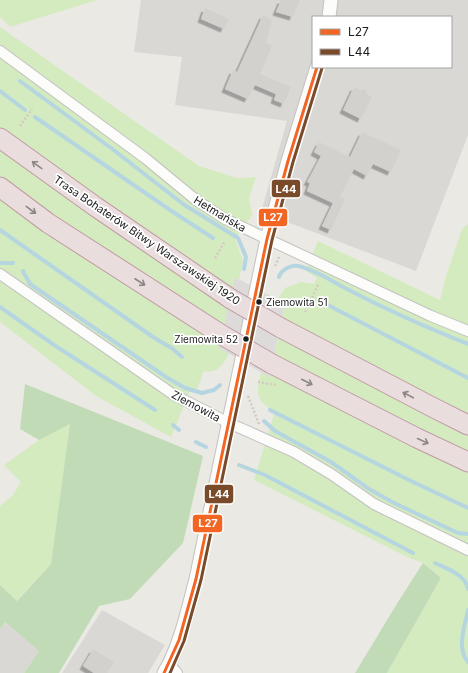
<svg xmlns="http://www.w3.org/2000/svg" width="468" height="673" font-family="Inter,sans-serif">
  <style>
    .residential { fill: #d9d8d5; fill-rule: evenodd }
    .grass { fill: #d4ebc0 }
    .forest { fill: #c2dbb7 }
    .pier { fill: #dcdbd9 }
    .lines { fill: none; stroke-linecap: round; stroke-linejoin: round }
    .stream { stroke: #b5d5e0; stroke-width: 4 }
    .building { fill: #d3d1cd; filter: url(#shadow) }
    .minor-casing { stroke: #c3c2c0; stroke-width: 12 }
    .tertiary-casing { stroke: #c3c2c0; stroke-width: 15 }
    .motorway-casing { stroke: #c19aa3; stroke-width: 21 }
    .path { stroke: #d6c8c3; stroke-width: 2.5; stroke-dasharray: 2 2; stroke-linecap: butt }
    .minor { stroke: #fcfcfb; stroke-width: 10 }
    .tertiary { stroke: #fcfcfb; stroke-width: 13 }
    .motorway { stroke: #e9dddd; stroke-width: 19 }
    .motorway-bridge-casing { stroke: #c19aa3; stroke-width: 21; stroke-linecap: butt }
    .motorway-bridge { stroke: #e9dddd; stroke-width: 19 }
    .bus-1-casing { stroke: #fff; stroke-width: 6 }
    .bus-2-casing { stroke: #fff; stroke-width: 6 }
    .bus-1 { stroke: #f26522; stroke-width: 3 }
    .bus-2 { stroke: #7a4b2a; stroke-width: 3 }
    .oneway { stroke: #8d8686 }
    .bus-dot { fill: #1c1c1c; stroke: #fff; stroke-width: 1.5 }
    .labels { text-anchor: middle; stroke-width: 3.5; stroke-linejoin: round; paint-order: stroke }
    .bus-label { font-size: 10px; fill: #1c1c1c; stroke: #fff; text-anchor: start }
    .street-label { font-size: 11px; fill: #1c1c1c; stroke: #fff }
    .line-badge { stroke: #fff; stroke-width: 1.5 }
    .badge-label { font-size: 11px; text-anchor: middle; font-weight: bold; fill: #fff }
  </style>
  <defs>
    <filter id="shadow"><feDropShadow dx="-3.5" dy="3.5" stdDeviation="0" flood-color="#0004"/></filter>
  </defs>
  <rect width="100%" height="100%" fill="#eae9e4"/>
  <!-- residential -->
  <path class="residential" d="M 141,0 L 468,0 L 468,135 L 416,271 L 261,212 L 287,121 L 175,105 L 182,57 L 134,52 ZM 313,17 L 451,17 L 451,67 L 313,67 Z
    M 102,610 L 165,645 L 148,673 L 62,673 Z
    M 5,622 L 39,651 L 24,673 L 0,673 L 0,629 Z"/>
  <!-- grass -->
  <path class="grass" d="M 0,0 L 97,0 L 10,27 L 0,17 Z
    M 0,27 L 199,166 L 237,178 L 256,177 L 249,198 L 252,215 L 235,239 L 243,261 L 239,280 L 235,277 L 220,348 L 229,354 C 223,364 218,374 204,371 L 197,389 L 190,391 L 171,437 L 96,396 L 0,322 Z
    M 468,224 L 468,673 L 387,673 L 441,578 L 423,563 L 407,557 L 254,480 L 275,411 C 255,401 256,393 261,372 L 269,377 L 285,305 L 277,300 L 285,288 L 301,282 L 314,284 L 317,278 L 306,271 L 318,241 L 440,300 L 446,276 L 462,229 Z
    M 71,423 L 51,564 L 16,601 L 0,585 L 0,506 L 13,495 L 21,482 L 4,465 L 39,440 Z"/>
  <!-- forest -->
  <path class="forest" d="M 25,384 L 203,456 L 183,543 L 130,599 L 99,606 L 59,673 L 24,673 L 39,651 L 5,622 L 0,629 L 0,585 L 17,601 L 51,564 L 70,424 L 39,440 L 20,429 Z
    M 423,563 L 441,578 L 387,673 L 355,673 L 398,602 Z"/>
  <!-- pier -->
  <path class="pier" d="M 235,277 L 285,304 L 269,377 L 219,348 Z"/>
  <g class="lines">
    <!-- stream -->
    <path class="stream" d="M 20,81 L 111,148 L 183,204 L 238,238 L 246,257 L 244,269
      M 0,91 L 25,110
      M 35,117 L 170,210 L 213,238
      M 0,230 L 153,337 L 173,349 L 182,357
      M 0,263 L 13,263
      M 23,271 L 30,284 L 166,377 L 185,388 L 202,393 L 214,390 L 220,385
      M 279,277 C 281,270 290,265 298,266 C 317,270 334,283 351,291 C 389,311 428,328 468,344
      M 324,303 L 468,378
      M 0,307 L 54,345 L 155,410
      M 270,410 L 409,480 L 468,508
      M 264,421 L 275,431 L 331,462 L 369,489 L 394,503 L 458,533 L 468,534
      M 173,425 L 179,430
      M 196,442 L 206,447
      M 239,465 L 265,475 L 413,553
      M 435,563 C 446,568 466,575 468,589
      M 468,610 C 465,626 456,648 468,662"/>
  </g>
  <!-- building -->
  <path class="building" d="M 281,0 L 300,0 L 293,17 L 276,12 Z
    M 205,8 L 229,19 L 224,29 L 201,19 Z
    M 263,15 L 272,20 L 266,43 L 272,46 L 260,74 L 291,87 L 284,104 L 274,100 L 276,94 L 255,85 L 248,99 L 225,89 L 233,70 L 237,72 Z
    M 354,87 L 360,90 L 365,89 L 367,94 L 372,97 L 361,119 L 343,110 Z
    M 362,132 L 401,150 L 391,172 L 373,164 L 367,176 L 354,169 L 340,197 L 345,199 L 331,230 L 322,226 L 333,203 L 307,191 L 310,183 L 307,182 L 321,156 L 314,152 L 319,142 L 350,157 Z
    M 93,649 L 114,662 L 107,673 L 94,673 L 83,666 Z"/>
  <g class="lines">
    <!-- minor casing -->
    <g class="minor-casing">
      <path id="minor" d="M 0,51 L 145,158 L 196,200 L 225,219 L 431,316 L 468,331
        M 0,274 L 174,395 L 229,423 L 294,452 L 331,474 L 374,504 L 468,550
        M 169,664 L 177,673"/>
    </g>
    <!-- tertiary casing -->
    <g class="tertiary-casing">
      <path id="tertiary" d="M 329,17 L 331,0
        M 164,673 C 180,647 188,609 196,579 L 267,239 L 288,161 L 317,67"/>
    </g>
    <!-- motorway casing -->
    <g class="motorway-casing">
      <path id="motorway" d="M 0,138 L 96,207 L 231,299
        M 0,187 L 48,223 L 222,335
        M 281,328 L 434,408 L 468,425
        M 272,364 L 417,438 L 468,462"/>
    </g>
    <!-- path -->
    <path class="path" d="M 20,126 L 32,109
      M 215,258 L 225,241
      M 275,266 L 280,255
      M 305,312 L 318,285
      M 258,382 L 276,385
      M 248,396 L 259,424"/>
    <!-- minor -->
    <use href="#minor" class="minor"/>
    <!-- tertiary -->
    <use href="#tertiary" class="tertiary"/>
    <!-- motorway -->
    <use href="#motorway" class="motorway"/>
    <!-- motorway-bridge casing -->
    <g class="motorway-bridge-casing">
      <path id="motorway-bridge" d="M 231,299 L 281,328
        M 222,335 L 272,364"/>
    </g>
    <!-- motorway-bridge -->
    <use href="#motorway-bridge" class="motorway-bridge"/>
    <!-- bus-1 casing -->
    <g class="bus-1-casing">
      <path id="bus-1" d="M 164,673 L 179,640 L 196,579 L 267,239 L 288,161 L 317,67"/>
    </g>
    <!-- bus-2 casing -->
    <g class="bus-2-casing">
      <path id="bus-2" d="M 170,673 L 184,641 L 201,580 L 272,240 L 293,162 L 322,68"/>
    </g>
    <!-- bus-1 -->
    <use href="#bus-1" class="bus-1"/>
    <!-- bus-2 -->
    <use href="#bus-2" class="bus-2"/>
  </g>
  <!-- one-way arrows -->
  <defs><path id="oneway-shaft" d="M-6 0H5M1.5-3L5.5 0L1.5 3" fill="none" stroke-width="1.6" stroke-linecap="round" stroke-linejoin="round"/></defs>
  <g class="oneway">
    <use href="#oneway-shaft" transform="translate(37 165) rotate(-144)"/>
    <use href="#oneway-shaft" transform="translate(31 210) rotate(37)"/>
    <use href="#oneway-shaft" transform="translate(140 282) rotate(33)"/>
    <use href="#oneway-shaft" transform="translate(307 382) rotate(27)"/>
    <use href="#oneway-shaft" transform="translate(408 395) rotate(-152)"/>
    <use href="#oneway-shaft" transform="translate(423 441) rotate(25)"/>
  </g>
  <!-- markers -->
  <g class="bus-dot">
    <circle cx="259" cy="302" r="3.5"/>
    <circle cx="246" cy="339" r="3.5"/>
  </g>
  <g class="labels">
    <!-- bus labels -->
    <g class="bus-label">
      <text x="266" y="306">Ziemowita 51</text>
      <text x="238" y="343" text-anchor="end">Ziemowita 52</text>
    </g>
    <!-- street labels -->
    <g class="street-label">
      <text transform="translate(220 214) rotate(31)" y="4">Hetmańska</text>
      <text transform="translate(147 240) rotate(34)" y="4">Trasa Bohaterów Bitwy Warszawskiej 1920</text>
      <text transform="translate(196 406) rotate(28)" y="4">Ziemowita</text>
    </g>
  </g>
  <g class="line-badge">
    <rect x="271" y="179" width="30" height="19" rx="4" fill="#7a4b2a"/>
    <rect x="258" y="208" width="30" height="19" rx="4" fill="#f26522"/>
    <rect x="204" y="484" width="30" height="20" rx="4" fill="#7a4b2a"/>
    <rect x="192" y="514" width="31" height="19" rx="4" fill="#f26522"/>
  </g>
  <g class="badge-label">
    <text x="286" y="193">L44</text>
    <text x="273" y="221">L27</text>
    <text x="219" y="498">L44</text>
    <text x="208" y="527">L27</text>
  </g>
  <!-- legend -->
  <rect x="312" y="16" width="140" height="52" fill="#ffffff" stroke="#a4a4a4"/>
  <rect x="320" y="29" width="20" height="6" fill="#f26522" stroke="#a4a4a4"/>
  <text x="348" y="36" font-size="12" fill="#1c1c1c">L27</text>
  <rect x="320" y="49" width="20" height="6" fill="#7a4b2a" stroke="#a4a4a4"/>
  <text x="348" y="56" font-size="12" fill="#1c1c1c">L44</text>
</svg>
